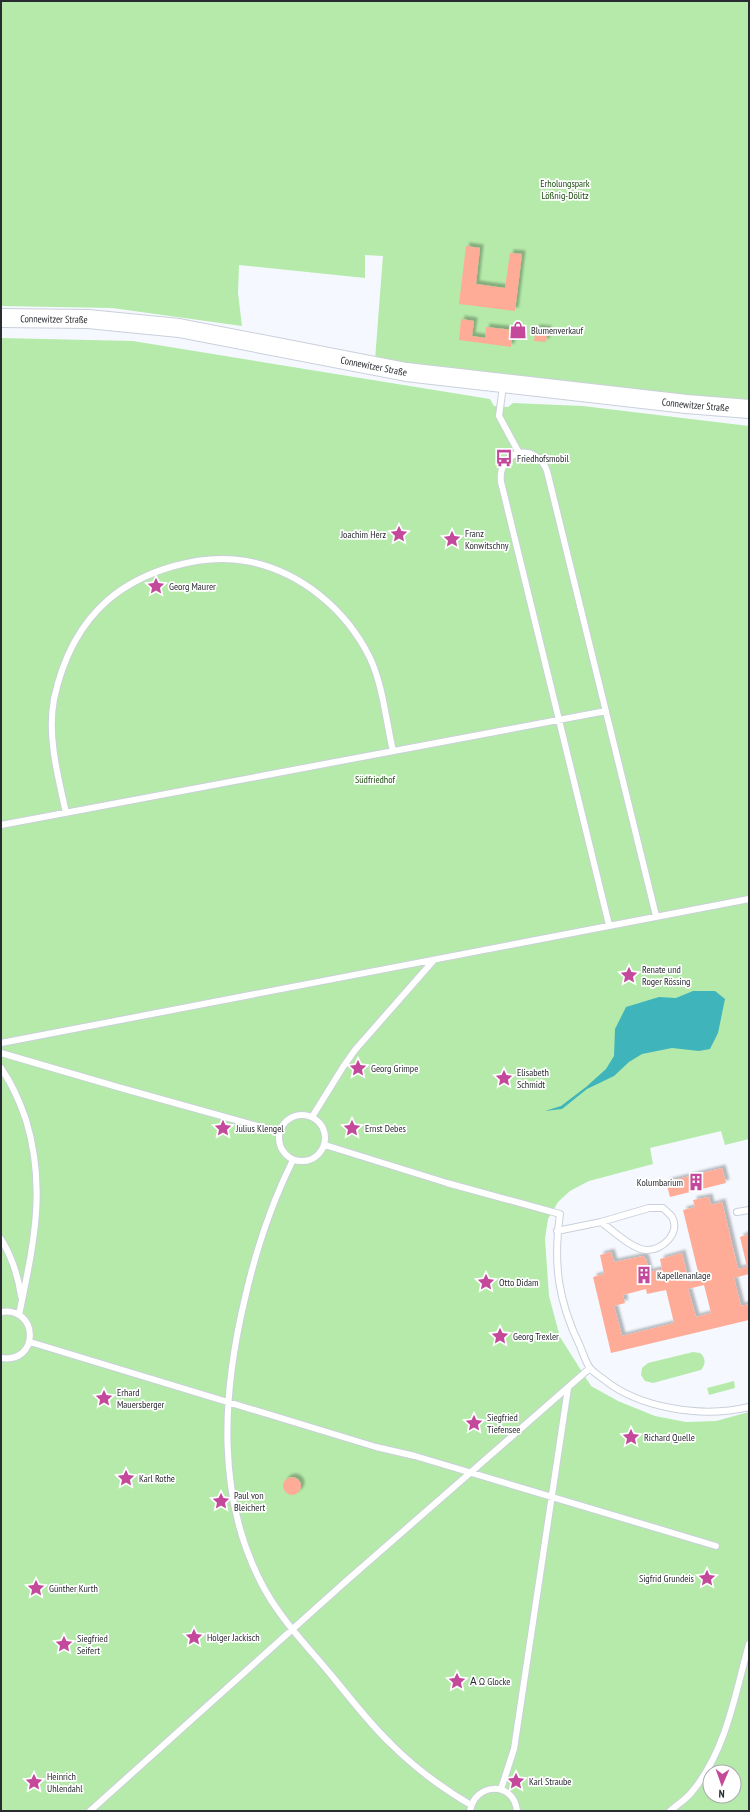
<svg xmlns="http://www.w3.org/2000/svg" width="750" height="1812" font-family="'PT Sans Narrow',sans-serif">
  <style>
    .green { fill: #b5eaaa; fill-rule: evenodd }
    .water { fill: #3fb4bb }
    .building { fill: #feac97; fill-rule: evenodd; filter: url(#shadow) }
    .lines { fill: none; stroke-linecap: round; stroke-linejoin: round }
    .lane-casing { stroke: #cad0da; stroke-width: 8 }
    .secondary-casing { stroke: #cad0da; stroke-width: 20 }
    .lane { stroke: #fff; stroke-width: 6 }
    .secondary { stroke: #fff; stroke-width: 18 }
    .labels { text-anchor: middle; stroke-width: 3.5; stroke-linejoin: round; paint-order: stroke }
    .park-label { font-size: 10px; fill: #1a4b0d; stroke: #fff }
    .street-label { font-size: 10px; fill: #282b2f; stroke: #fff }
    .poi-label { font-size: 10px; fill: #282b2f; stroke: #fff; text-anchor: start }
  </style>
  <defs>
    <filter id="shadow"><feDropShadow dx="3.5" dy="-3.5" stdDeviation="1" flood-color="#0004"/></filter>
  </defs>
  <rect width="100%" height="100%" fill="#f5f9ff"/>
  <!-- green -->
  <path class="green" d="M 1,1 L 749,1 L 749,409 L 375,360 L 383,255 L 381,161 L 383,256 L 365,255 L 365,278 L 239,265 L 238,293 L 242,326 L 112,308 L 1,306 Z
    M 1,338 L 133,341 L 490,399 L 494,406 L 508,407 L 513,403 L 583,406 L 749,426 L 749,1139 L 725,1145 L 721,1131 L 650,1148 L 653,1164 L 589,1181 L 570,1191 L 558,1202 L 548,1219 L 545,1239 L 549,1296 L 560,1337 L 591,1386 L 618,1401 L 655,1416 L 686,1422 L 716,1421 L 749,1412 L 749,1811 L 1,1811 ZM 710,1772 L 734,1772 L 734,1796 L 710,1796 Z
    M 693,1352 L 700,1353 C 706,1358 706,1364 701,1370 L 653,1383 L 645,1381 L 641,1375 L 642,1368 L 648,1363 Z
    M 734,1381 L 735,1388 L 709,1395 L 707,1388 Z"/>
  <!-- water -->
  <path class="water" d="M 693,991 L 715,991 L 725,999 L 718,1033 L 710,1049 L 699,1051 L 672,1048 L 642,1054 L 629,1062 L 614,1076 L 587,1089 L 562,1109 L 545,1111 L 561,1106 L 586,1087 L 606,1069 L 614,1056 L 615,1029 L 626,1007 L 659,997 L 676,998 Z"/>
  <!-- building -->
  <path class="building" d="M 466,246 L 480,248 L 476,284 L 505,288 L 510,253 L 522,254 L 515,311 L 459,304 Z
    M 461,319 L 474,321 L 472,336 L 485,338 L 486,327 L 513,330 L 511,347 L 459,340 Z
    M 536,328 L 548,329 L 546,342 L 534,341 Z
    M 722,1168 L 726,1183 L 670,1197 L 666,1182 Z
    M 709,1197 L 711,1205 L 722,1202 L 738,1269 L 747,1267 L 740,1237 L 749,1234 L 749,1274 L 734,1278 L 741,1306 L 749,1304 L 749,1320 L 611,1353 L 593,1277 L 604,1274 L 600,1255 L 611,1252 L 614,1262 L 643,1256 L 646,1259 L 649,1272 L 662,1269 L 660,1259 L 682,1253 L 689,1282 L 700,1280 L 683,1210 L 695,1207 L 693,1200 ZM 704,1285 L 711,1313 L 696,1317 L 688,1289 ZM 646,1289 L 647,1294 L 666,1290 L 674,1323 L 622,1336 L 614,1306 L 625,1303 L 623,1295 Z
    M283 1486a9 9 0 1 1 18 0a9 9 0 1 1-18 0Z"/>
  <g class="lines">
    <!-- lane casing -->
    <g class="lane-casing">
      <path id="lane" d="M 503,386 L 499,416 L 519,453
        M 66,813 C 58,776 47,737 54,699 C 62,662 79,625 108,600 C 143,570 201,553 246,561 C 300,571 346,609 370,658 C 383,686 386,721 393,751
        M 1,825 L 606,711
        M 609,925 L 501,482 C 497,450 536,441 547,471 L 656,916
        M 1,1043 L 749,899
        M 1,1053 L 121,1088 L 279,1132
        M 1,1068 C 12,1084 20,1102 26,1120 C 47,1189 33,1246 19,1315
        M279 1138a23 23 0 1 1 46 0a23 23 0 1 1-46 0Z
        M 312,1117 L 343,1067 L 355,1050 L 434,960
        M 325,1145 L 447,1183 L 560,1214 C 553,1264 558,1301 580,1346 C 583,1353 586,1363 590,1368 C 593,1372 598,1375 602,1378 C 639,1409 703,1418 749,1407
        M 293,1160 C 271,1204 256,1250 245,1298 C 222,1394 215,1500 265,1590 C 283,1622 309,1648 332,1676 C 351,1699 369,1723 391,1744 C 415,1768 442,1788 471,1805
        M 737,1212 L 749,1210
        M 557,1231 L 601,1222 C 612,1230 632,1249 646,1250 C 662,1251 681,1233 672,1217 C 670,1214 666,1211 663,1208 L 649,1208 L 601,1222
        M 1,1239 C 12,1257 18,1275 21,1296
        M 1,1312 C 39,1306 40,1364 1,1358
        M 30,1342 L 376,1447 L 415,1456 L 716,1546
        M 501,1789 L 514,1749 L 568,1388
        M 90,1811 L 344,1583 L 590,1368
        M 470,1811 C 475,1782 514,1781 517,1811
        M 670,1811 C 677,1805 685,1800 691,1793 C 726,1752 735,1694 749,1644"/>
    </g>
    <!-- secondary casing -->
    <g class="secondary-casing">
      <g id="secondary">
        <path id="s1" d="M 1,318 L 88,319 L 179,328 L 406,372 L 686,404 L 749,409"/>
      </g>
    </g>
    <!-- lane -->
    <use href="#lane" class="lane"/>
    <!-- secondary -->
    <use href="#secondary" class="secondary"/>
  </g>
  <!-- icons -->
  <defs>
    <g id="shop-bare" transform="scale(1.38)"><path d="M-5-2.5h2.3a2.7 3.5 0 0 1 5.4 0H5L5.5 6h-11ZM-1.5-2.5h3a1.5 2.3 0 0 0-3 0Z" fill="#c4499b" stroke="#fff" stroke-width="2.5" paint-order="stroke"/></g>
    <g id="bus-bare" transform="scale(1.38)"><path d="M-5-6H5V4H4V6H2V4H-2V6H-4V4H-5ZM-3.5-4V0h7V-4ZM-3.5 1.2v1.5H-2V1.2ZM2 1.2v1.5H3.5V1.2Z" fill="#c4499b" stroke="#fff" stroke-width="2.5" paint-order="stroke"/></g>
    <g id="sight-bare" transform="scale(1.38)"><path d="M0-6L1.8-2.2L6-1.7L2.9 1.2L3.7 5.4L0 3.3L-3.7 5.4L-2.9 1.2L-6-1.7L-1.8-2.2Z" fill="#c4499b" stroke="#fff" stroke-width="2.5" paint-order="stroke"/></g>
    <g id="building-bare" transform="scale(1.38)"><path d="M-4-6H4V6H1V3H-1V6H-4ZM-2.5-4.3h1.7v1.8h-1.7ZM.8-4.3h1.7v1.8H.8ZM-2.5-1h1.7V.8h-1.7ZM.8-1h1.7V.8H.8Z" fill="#c4499b" stroke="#fff" stroke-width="2.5" paint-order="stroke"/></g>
  </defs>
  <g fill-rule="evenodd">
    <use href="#shop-bare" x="518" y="330"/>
    <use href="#bus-bare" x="504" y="458"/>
    <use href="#sight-bare" x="399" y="534"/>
    <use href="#sight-bare" x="452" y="539"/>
    <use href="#sight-bare" x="156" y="586"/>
    <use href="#sight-bare" x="629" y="975"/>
    <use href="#sight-bare" x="358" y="1068"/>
    <use href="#sight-bare" x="504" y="1078"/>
    <use href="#sight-bare" x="223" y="1128"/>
    <use href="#sight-bare" x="352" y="1128"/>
    <use href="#building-bare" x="696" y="1182"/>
    <use href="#building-bare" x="644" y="1275"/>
    <use href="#sight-bare" x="486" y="1282"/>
    <use href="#sight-bare" x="500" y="1336"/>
    <use href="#sight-bare" x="104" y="1398"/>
    <use href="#sight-bare" x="474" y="1423"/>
    <use href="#sight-bare" x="631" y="1437"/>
    <use href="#sight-bare" x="126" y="1478"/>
    <use href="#sight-bare" x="221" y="1501"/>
    <use href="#sight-bare" x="707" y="1578"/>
    <use href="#sight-bare" x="36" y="1588"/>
    <use href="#sight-bare" x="194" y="1637"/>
    <use href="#sight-bare" x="64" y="1644"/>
    <use href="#sight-bare" x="457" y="1681"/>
    <use href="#sight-bare" x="516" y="1781"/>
    <use href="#sight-bare" x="34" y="1782"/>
  </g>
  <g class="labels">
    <!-- park labels -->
    <g class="park-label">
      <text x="565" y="187">Erholungspark<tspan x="565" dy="12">Lößnig-Dölitz</tspan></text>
      <text x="375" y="783">Südfriedhof</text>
    </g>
    <!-- street labels -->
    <g class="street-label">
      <text dy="4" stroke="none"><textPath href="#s1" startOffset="53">Connewitzer Straße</textPath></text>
      <text dy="4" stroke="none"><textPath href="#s1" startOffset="377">Connewitzer Straße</textPath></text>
      <text dy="4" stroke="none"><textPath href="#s1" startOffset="701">Connewitzer Straße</textPath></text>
    </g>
    <!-- poi labels -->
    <g class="poi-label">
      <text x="531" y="334">Blumenverkauf</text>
      <text x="517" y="462">Friedhofsmobil</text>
      <text x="465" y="537">Franz<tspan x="465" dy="12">Konwitschny</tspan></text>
      <text x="386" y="538" text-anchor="end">Joachim Herz</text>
      <text x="169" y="590">Georg Maurer</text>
      <text x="642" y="973">Renate und<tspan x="642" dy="12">Roger Rössing</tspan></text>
      <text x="371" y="1072">Georg Grimpe</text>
      <text x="517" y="1076">Elisabeth<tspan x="517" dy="12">Schmidt</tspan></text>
      <text x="236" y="1132">Julius Klengel</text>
      <text x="365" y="1132">Ernst Debes</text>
      <text x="683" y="1186" text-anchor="end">Kolumbarium</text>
      <text x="657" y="1279">Kapellenanlage</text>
      <text x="499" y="1286">Otto Didam</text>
      <text x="513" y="1340">Georg Trexler</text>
      <text x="117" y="1396">Erhard<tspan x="117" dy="12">Mauersberger</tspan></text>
      <text x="487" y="1421">Siegfried<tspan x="487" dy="12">Tiefensee</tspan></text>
      <text x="644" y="1441">Richard Quelle</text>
      <text x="139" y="1482">Karl Rothe</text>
      <text x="234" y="1499">Paul von<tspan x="234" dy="12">Bleichert</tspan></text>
      <text x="694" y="1582" text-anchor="end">Sigfrid Grundeis</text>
      <text x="49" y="1592">Günther Kurth</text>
      <text x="207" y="1641">Holger Jackisch</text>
      <text x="77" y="1642">Siegfried<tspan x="77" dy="12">Seifert</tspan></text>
      <text x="470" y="1685">Α Ω Glocke</text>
      <text x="47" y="1780">Heinrich<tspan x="47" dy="12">Uhlendahl</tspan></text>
      <text x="529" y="1785">Karl Straube</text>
    </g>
  </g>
  <!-- border -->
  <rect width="750" height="1812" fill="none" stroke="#282b2f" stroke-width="4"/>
  <!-- north arrow -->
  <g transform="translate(722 1784) rotate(182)"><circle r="19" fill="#ffffff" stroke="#a9aaac"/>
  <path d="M0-3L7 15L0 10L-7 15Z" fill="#c4499b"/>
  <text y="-6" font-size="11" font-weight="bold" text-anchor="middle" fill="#282b2f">N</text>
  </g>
</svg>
